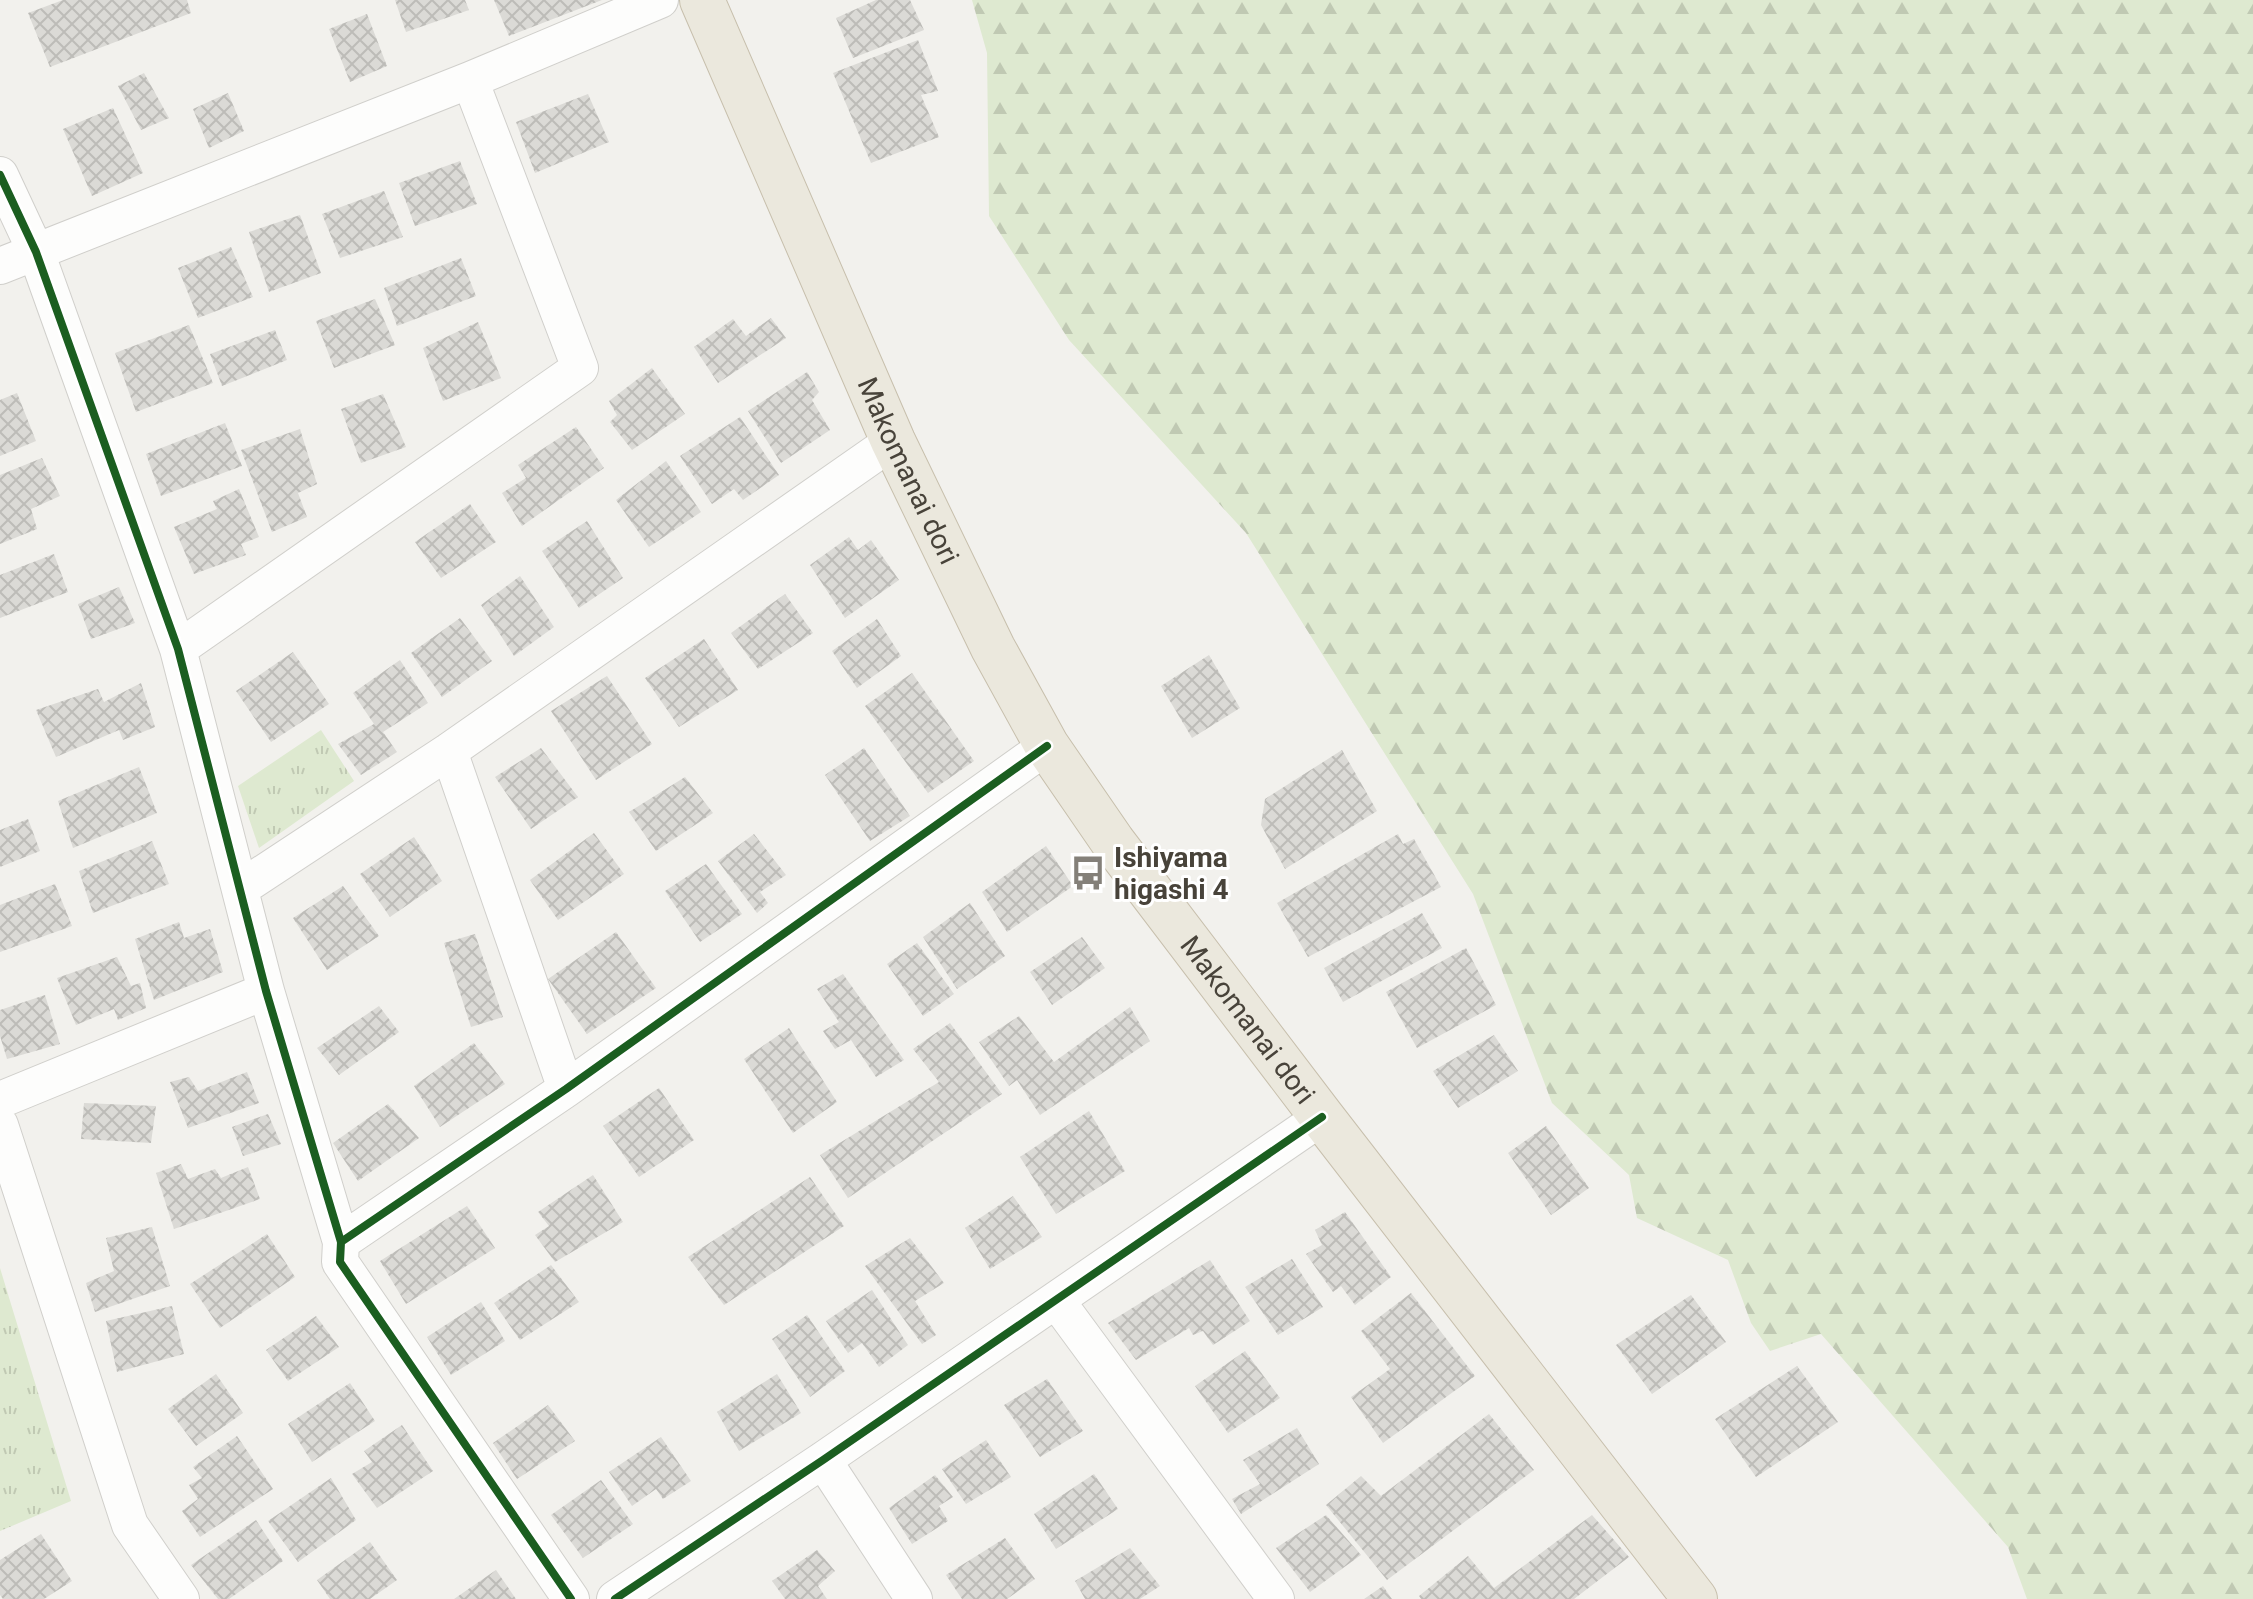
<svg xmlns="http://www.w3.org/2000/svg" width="2253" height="1599" font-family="Roboto,sans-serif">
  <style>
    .forest { fill: url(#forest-firs) }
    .park { fill: url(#park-tufts) }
    .building { fill: url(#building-cross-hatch) }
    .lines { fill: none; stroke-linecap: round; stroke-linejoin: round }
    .street-casing { stroke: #d0cfcb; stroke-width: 38 }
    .highway-casing { stroke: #c7bfac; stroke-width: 46 }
    .street { stroke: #fdfdfc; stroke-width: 36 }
    .highway { stroke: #ebe8dd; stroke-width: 44 }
    .cycleway-casing { stroke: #fff; stroke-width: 13 }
    .cycleway { stroke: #1b5e20; stroke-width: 8 }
    .labels { text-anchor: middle; stroke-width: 6; stroke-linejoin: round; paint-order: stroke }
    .street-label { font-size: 28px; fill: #48433a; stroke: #fff }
    .poi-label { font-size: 28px; font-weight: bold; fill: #48433a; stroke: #fff; text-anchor: start }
  </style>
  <defs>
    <pattern id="forest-firs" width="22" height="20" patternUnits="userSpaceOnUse" patternTransform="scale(2)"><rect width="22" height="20" fill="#dee9d0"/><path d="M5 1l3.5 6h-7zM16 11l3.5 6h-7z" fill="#c0c9b3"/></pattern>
    <pattern id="park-tufts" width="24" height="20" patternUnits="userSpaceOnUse" patternTransform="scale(2)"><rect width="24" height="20" fill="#dee9d0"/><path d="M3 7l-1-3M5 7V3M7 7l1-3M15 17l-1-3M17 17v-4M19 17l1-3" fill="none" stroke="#c0c9b3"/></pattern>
    <pattern id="building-cross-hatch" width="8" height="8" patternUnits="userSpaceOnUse" patternTransform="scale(2)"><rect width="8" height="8" fill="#dbdad6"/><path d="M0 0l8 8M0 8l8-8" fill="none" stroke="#bdbcb8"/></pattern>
  </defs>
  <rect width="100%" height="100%" fill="#f2f1ed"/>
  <!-- forest -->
  <path class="forest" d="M 972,0 L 2253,0 L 2253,1599 L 2027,1599 L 2008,1547 L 1821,1334 L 1770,1351 L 1751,1323 L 1728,1260 L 1637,1218 L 1629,1175 L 1552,1103 L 1473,894 L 1246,533 L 1069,340 L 989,216 L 987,53 Z"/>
  <!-- park -->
  <path class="park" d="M 321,730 L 354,781 L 259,848 L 238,786 Z
    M 0,1268 L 71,1501 L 0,1531 Z"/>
  <!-- building -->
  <path class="building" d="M 63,0 L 187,0 L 191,13 L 50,67 L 28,13 Z
    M 395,0 L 465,0 L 469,10 L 406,32 Z
    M 494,0 L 602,0 L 509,36 Z
    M 876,0 L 910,0 L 924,30 L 853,58 L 836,18 Z
    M 367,14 L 387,66 L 350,82 L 329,29 Z
    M 918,40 L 938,91 L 921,95 L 939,137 L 871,163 L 833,73 Z
    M 144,73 L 169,118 L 141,130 L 118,86 Z
    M 228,93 L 244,131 L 209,148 L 193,109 Z
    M 588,94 L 609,142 L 535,173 L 516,122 Z
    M 113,108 L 143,173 L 92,196 L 63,129 Z
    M 460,161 L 477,204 L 415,226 L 399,183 Z
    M 384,191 L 403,237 L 340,258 L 322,214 Z
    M 300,215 L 321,273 L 269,292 L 249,232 Z
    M 231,247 L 253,297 L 198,318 L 178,268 Z
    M 461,258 L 476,296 L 397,326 L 384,288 Z
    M 375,299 L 395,345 L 334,368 L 316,321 Z
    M 771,318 L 786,338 L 718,383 L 694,347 L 733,319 L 746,336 Z
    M 478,322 L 501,378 L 443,401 L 423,348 Z
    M 189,325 L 213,383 L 136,412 L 115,353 Z
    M 275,330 L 287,360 L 222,386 L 210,354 Z
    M 652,368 L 685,414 L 632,450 L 610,422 L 617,415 L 609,401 Z
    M 807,372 L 819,392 L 812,400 L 830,430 L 781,463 L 748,411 Z
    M 17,393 L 36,441 L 0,456 L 0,400 Z
    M 383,394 L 406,447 L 361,463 L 341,409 Z
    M 740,417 L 779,475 L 743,500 L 734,489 L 712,504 L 680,456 Z
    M 225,423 L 242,466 L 161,496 L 146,454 Z
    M 576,427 L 604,468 L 522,526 L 502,493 L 526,478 L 518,465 Z
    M 300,429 L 317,484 L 298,493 L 307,517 L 272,532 L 241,450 Z
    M 42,458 L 60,496 L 31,509 L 37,529 L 0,544 L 0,475 Z
    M 666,461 L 701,512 L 649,547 L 616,500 Z
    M 239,489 L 259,537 L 241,544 L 246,555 L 194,574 L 174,527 L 217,509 L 213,501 Z
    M 470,504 L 496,542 L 441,578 L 415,542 Z
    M 587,521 L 623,578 L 579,608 L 542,551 Z
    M 849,537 L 858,550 L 871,540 L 899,580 L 845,618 L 810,565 Z
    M 54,554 L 68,592 L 0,618 L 0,575 Z
    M 520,576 L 554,627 L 514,656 L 481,605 Z
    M 119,587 L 135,623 L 91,639 L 78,604 Z
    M 785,594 L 813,633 L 758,669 L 731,633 Z
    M 460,618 L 492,661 L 442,697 L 411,653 Z
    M 877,619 L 901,656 L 857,688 L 832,651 Z
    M 704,639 L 738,690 L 679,727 L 645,678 Z
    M 293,652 L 329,704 L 271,742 L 236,691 Z
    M 1209,655 L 1240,708 L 1192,738 L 1161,686 Z
    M 400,660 L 428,703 L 383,732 L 397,752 L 361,775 L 338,744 L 374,724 L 353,693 Z
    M 912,673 L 974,761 L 928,793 L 865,706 Z
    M 607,676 L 652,744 L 596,780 L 551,711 Z
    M 141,683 L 155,727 L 123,740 L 119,730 L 56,757 L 36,710 L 98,689 L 104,702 Z
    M 541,748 L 578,797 L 531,829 L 495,777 Z
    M 864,748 L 910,816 L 870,841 L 825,775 Z
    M 1342,750 L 1377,811 L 1285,869 L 1261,825 L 1265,799 Z
    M 139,767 L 157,813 L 73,848 L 58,801 Z
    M 685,777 L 713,813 L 656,851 L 629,812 Z
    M 28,819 L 40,851 L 0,867 L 0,830 Z
    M 594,833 L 624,874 L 558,920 L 530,880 Z
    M 754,834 L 786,875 L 760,892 L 768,903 L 757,913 L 718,861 Z
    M 1398,834 L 1403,844 L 1414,839 L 1441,887 L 1308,957 L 1277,903 Z
    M 414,837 L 442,881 L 390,917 L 360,874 Z
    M 152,841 L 169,884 L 93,913 L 79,871 Z
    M 1046,846 L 1073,886 L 1007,932 L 982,892 Z
    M 706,864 L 742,914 L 700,942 L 665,891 Z
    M 55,884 L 72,926 L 0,952 L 0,905 Z
    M 343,886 L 379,936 L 327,970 L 293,918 Z
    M 970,903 L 1005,956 L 957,989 L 923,937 Z
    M 1422,913 L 1442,948 L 1343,1002 L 1324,968 Z
    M 179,922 L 184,938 L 210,929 L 223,972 L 154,1000 L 135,939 Z
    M 616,932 L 656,988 L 587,1034 L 548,979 Z
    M 475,934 L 503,1017 L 471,1027 L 444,943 Z
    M 1082,937 L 1105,968 L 1052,1005 L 1030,972 Z
    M 917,943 L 954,994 L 923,1016 L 887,964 Z
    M 1466,948 L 1496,1005 L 1417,1048 L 1386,992 Z
    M 117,957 L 131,986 L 140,983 L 146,1008 L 118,1020 L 114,1009 L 76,1025 L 57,978 Z
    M 843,974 L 904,1060 L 876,1077 L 851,1040 L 835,1049 L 823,1031 L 839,1022 L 817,989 Z
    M 45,995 L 60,1044 L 7,1059 L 0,1036 L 0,1010 Z
    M 379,1006 L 399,1032 L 339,1075 L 317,1048 Z
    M 1130,1007 L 1150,1041 L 1040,1115 L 1017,1080 L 1009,1086 L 979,1042 L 1019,1016 L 1054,1062 Z
    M 950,1023 L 1002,1094 L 848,1198 L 820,1155 L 939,1082 L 913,1049 Z
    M 789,1028 L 837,1102 L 793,1133 L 744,1059 Z
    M 1494,1035 L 1518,1071 L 1458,1108 L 1433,1071 Z
    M 474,1043 L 505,1084 L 440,1127 L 414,1086 Z
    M 247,1072 L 259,1103 L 188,1128 L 170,1082 L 189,1077 L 198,1091 Z
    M 659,1088 L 694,1140 L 639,1177 L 603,1126 Z
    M 84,1103 L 156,1106 L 151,1143 L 81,1139 Z
    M 388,1104 L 419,1138 L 358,1181 L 333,1143 Z
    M 1089,1111 L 1125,1171 L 1056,1214 L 1020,1157 Z
    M 268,1114 L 281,1144 L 243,1156 L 232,1127 Z
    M 1546,1126 L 1589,1188 L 1551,1215 L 1508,1153 Z
    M 181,1164 L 188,1179 L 215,1169 L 221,1178 L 248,1167 L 260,1199 L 174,1229 L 156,1173 Z
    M 593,1175 L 623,1222 L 555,1262 L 535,1235 L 549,1226 L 538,1212 Z
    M 810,1177 L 844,1226 L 724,1305 L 688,1257 Z
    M 1013,1196 L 1042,1237 L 990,1269 L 965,1228 Z
    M 467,1206 L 495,1248 L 406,1304 L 380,1261 Z
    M 1345,1212 L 1391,1277 L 1355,1305 L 1341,1286 L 1333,1292 L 1306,1254 L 1322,1245 L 1315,1230 Z
    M 152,1227 L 170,1286 L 95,1312 L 86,1283 L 114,1271 L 106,1238 Z
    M 267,1234 L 295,1277 L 220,1328 L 190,1284 Z
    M 910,1238 L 944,1283 L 915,1301 L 936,1335 L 922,1344 L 865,1266 Z
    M 1292,1259 L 1323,1307 L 1278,1335 L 1245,1287 Z
    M 1210,1260 L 1250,1321 L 1213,1345 L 1203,1331 L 1193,1335 L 1189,1328 L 1136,1360 L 1108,1323 Z
    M 551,1265 L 579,1302 L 520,1340 L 494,1303 Z
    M 872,1290 L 908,1345 L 879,1367 L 862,1343 L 848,1353 L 826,1321 Z
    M 1411,1293 L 1475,1376 L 1383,1443 L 1351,1397 L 1390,1369 L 1361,1331 Z
    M 1691,1295 L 1726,1342 L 1652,1394 L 1616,1345 Z
    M 481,1302 L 505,1341 L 451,1375 L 427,1337 Z
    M 172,1306 L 184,1354 L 117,1372 L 106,1321 Z
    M 807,1315 L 845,1371 L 810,1397 L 772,1339 Z
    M 316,1316 L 339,1347 L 288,1381 L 266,1350 Z
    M 1245,1351 L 1280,1398 L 1228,1433 L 1195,1386 Z
    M 1797,1366 L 1838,1422 L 1756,1477 L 1715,1419 Z
    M 216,1374 L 243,1413 L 196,1446 L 168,1409 Z
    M 777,1374 L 801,1413 L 739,1451 L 717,1412 Z
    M 1047,1379 L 1083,1431 L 1040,1457 L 1004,1405 Z
    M 350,1383 L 375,1421 L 312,1462 L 288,1424 Z
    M 548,1405 L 575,1441 L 517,1479 L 493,1443 Z
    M 1489,1414 L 1534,1470 L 1387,1580 L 1326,1505 L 1361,1476 L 1381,1496 Z
    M 402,1425 L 433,1471 L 377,1508 L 352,1474 L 372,1462 L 364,1451 Z
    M 1297,1428 L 1319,1464 L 1241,1514 L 1232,1499 L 1260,1484 L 1243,1460 Z
    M 237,1436 L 273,1489 L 200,1537 L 182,1511 L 198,1499 L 189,1485 L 202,1478 L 193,1467 Z
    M 661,1437 L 691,1481 L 663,1499 L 656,1489 L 632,1506 L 609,1472 Z
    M 986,1440 L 1011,1477 L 966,1504 L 942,1469 Z
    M 1094,1474 L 1118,1509 L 1056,1549 L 1034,1514 Z
    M 935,1475 L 953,1497 L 939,1506 L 948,1521 L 912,1544 L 889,1508 Z
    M 331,1478 L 356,1520 L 298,1562 L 268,1521 Z
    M 601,1480 L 633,1524 L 583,1558 L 551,1515 Z
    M 1326,1515 L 1361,1555 L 1310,1592 L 1276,1548 Z
    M 1592,1515 L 1629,1557 L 1574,1599 L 1421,1599 L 1419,1596 L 1468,1556 L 1494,1588 Z
    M 256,1520 L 283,1561 L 229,1599 L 218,1599 L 191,1565 Z
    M 41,1534 L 72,1581 L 44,1599 L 3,1599 L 0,1595 L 0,1560 Z
    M 1005,1538 L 1035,1579 L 1007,1599 L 962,1599 L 946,1575 Z
    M 370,1542 L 397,1580 L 370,1599 L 330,1599 L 317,1580 Z
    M 1130,1548 L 1160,1586 L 1140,1599 L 1085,1599 L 1075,1581 Z
    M 817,1550 L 835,1571 L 818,1586 L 827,1599 L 785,1599 L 772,1581 Z
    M 496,1570 L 516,1599 L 454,1599 Z
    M 1383,1586 L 1392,1599 L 1364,1599 Z"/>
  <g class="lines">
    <!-- street casing -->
    <g class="street-casing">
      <path id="street" d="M 0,175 L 36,252 L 178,649 L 266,991 L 341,1242 L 340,1262 L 571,1599
        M 0,266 L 470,80 L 660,0
        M 178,649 L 580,368 L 470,80
        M 449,751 L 566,1089
        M 241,888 L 449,751 L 893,441
        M 0,1100 L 266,991
        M 0,1125 L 130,1525 L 181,1599
        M 341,1242 L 566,1089 L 1047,746
        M 1056,1300 L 1276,1599
        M 823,1460 L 914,1599
        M 615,1599 L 823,1460 L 1322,1117"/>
    </g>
    <!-- highway casing -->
    <g class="highway-casing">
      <g id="highway">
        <path id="s1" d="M 702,0 L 893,441 L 993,648 L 1047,746 L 1113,842 L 1322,1117 L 1695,1599"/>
      </g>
    </g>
    <!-- street -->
    <use href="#street" class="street"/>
    <!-- highway -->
    <use href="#highway" class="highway"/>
    <!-- cycleway casing -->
    <g class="cycleway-casing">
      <path id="cycleway" d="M 0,175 L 36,252 L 178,649 L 266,991 L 341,1242 L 340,1262 L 571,1599
        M 341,1242 L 566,1089 L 1047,746
        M 615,1599 L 823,1460 L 1322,1117"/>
    </g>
    <!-- cycleway -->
    <use href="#cycleway" class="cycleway"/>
  </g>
  <!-- icons -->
  <defs>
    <g id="bus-bare" transform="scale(2.76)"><path d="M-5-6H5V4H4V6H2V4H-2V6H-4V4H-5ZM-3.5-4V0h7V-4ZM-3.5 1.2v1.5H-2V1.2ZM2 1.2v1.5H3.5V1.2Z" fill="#848079" stroke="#fff" stroke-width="2.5" paint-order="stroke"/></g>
  </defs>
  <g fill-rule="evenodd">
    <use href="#bus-bare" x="1088" y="873"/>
  </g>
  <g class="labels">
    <!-- street labels -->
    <g class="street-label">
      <text dy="10" stroke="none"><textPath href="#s1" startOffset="514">Makomanai dori</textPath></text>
      <text dy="10" stroke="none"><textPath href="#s1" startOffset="1162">Makomanai dori</textPath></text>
    </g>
    <!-- poi labels -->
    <g class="poi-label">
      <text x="1114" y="867">Ishiyama<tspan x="1114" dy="32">higashi 4</tspan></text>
    </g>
  </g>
</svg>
